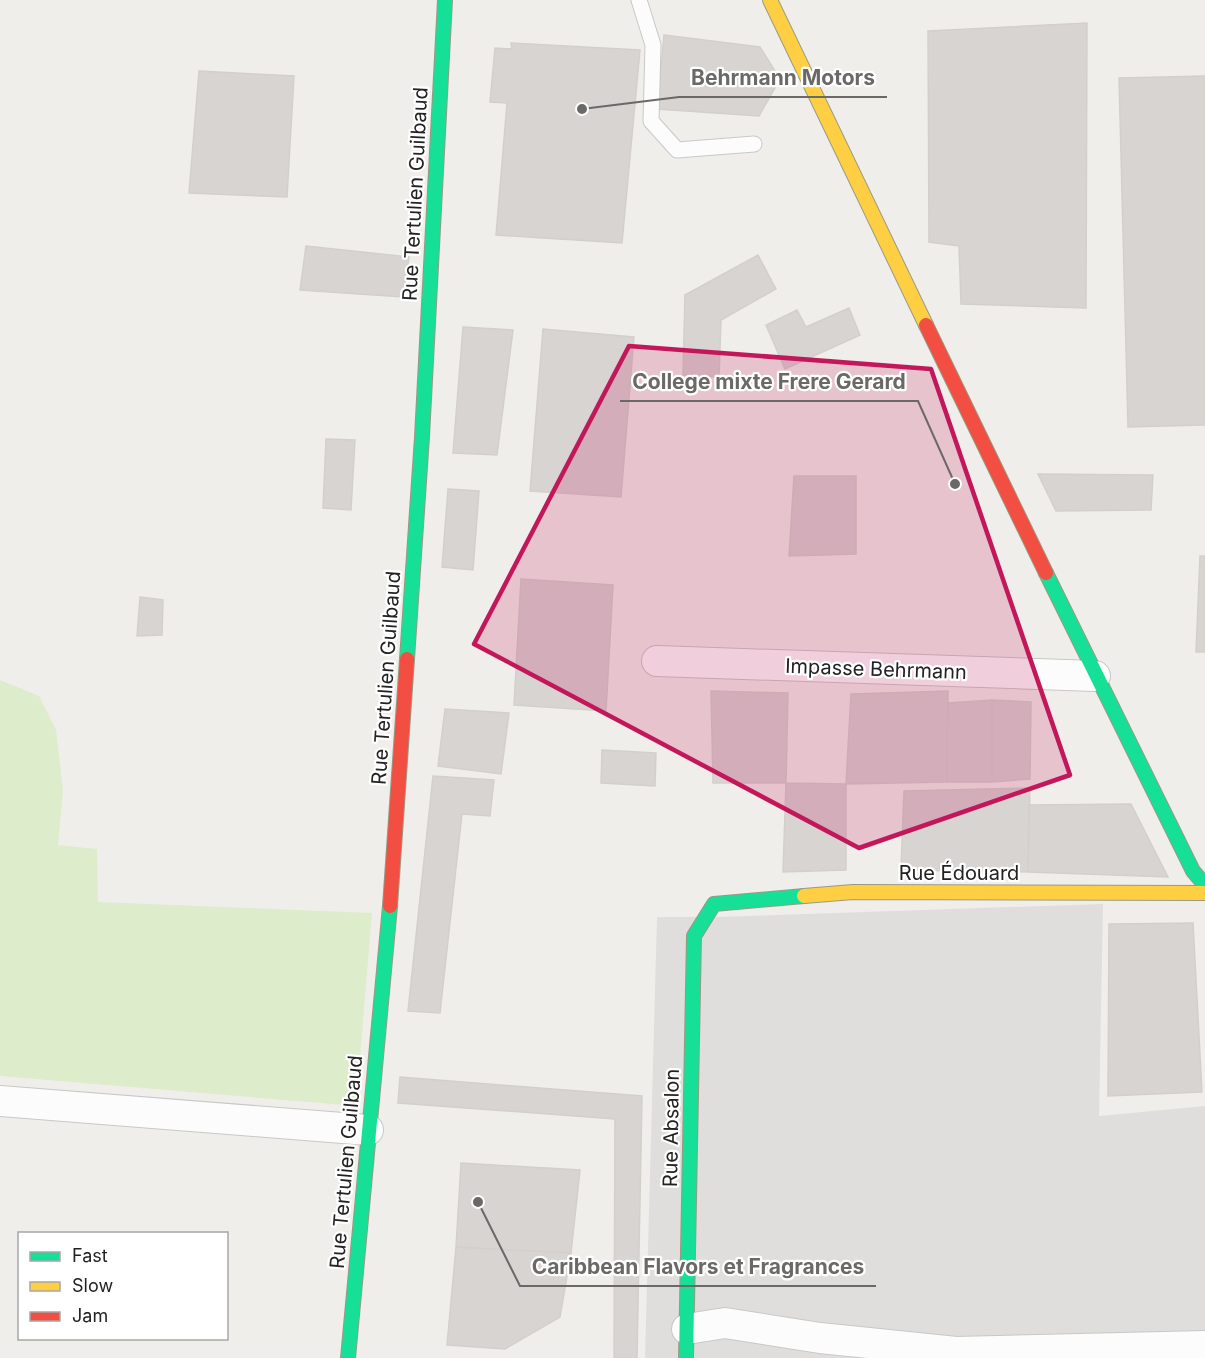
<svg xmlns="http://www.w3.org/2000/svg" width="1205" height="1358" font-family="Inter,sans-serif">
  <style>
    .residential { fill: #dfdedc }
    .grass { fill: #ddeccb }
    .building { fill: #d7d4d2; stroke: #d3d0cc; stroke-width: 1.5 }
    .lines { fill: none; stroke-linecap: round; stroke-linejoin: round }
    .lane-casing { stroke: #c9c8c7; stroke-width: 17 }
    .street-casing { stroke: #c9c8c7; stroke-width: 32 }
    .fast-casing { stroke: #999a82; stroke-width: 16 }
    .slow-casing { stroke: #999a82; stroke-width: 16 }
    .jam-casing { stroke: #999a82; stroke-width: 16 }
    .lane { stroke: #fdfcfc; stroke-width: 15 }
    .street { stroke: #fdfcfc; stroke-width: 30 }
    .fast { stroke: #16e098; stroke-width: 14 }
    .slow { stroke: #ffcf43; stroke-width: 14 }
    .jam { stroke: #f24e42; stroke-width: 14 }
    .marked { fill: #c2185b; fill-opacity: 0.2; stroke: #c2185b; stroke-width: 4.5; stroke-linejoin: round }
    .labels { text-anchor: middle; stroke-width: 4.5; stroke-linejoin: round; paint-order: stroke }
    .street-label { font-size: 20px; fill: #222; stroke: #fff }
    .leader { fill: none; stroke: #6a6968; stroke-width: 2 }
    .callout-dot { fill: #6a6968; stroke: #fff; stroke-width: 2 }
    .callout-label { font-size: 21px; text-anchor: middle; font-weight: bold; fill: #6a6968; stroke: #fff; stroke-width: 4.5; stroke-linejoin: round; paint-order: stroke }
  </style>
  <rect width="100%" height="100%" fill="#f0eeeb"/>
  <!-- residential -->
  <path class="residential" d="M 1103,904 L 1099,1116 L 1205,1106 L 1205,1358 L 645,1358 L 657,917 L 716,917 Z"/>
  <!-- grass -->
  <path class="grass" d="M 0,680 L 39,696 L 56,730 L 63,790 L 58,845 L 97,849 L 98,902 L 372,913 L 356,1106 L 0,1076 Z"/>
  <!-- building -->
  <path class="building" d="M 1087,23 L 1086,308 L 961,304 L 959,246 L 929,242 L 928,31 Z
    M 664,35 L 760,47 L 780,79 L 759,116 L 657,109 Z
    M 511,43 L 640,50 L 622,243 L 496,235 L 507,103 L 490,102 L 495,48 L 512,49 Z
    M 199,71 L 294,76 L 287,197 L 189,193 Z
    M 1205,76 L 1205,425 L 1128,427 L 1119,78 Z
    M 306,246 L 409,257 L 403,297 L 300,290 Z
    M 758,255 L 776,289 L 721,320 L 719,377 L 683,375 L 685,295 Z
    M 849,308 L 860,335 L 785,369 L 766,325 L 797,310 L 806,327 Z
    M 463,327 L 513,330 L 497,455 L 453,453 Z
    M 543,329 L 634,337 L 621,497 L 530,491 Z
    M 326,439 L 355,440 L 351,510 L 323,508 Z
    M 1038,474 L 1153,475 L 1151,510 L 1056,511 Z
    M 794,476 L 856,476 L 856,554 L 789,556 Z
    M 448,489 L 479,491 L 473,570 L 442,567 Z
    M 1200,556 L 1205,556 L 1205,652 L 1196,652 Z
    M 521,579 L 613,585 L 606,711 L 514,705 Z
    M 140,597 L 163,600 L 162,635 L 137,636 Z
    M 711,691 L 788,693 L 786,783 L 713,783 Z
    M 948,691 L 947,782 L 846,784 L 851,694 Z
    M 992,700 L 992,782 L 947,782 L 948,703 Z
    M 992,700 L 1031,702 L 1030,779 L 992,782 Z
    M 445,709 L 509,713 L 501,774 L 438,766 Z
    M 602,750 L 656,753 L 655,786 L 601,783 Z
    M 433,776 L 494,780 L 490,816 L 462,814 L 440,1013 L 408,1011 Z
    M 786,783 L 846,784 L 846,870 L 783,872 Z
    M 1030,788 L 1028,872 L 901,870 L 904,791 Z
    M 1131,804 L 1168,877 L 1028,872 L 1029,805 Z
    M 1193,923 L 1202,1092 L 1108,1096 L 1109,924 Z
    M 400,1077 L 642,1096 L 637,1358 L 614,1358 L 615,1119 L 398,1103 Z
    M 461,1163 L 580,1170 L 571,1253 L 456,1247 Z
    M 456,1247 L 571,1253 L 560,1317 L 505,1349 L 447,1345 Z"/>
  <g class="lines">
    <!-- lane casing -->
    <g class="lane-casing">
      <path id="lane" d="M 639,0 L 653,45 L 651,121 L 677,150 L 754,144"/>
    </g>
    <!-- street casing -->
    <g class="street-casing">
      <path id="street" d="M 657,661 L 1095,676
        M 0,1101 L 368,1130
        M 687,1329 L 725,1323 L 820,1338 L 956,1352 L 1205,1346"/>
    </g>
    <!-- fast casing -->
    <g class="fast-casing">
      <path id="fast" d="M 1046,573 L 1193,871 L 1205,885
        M 407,659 L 422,437 L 445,0
        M 348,1358 L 390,906
        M 686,1358 L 694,936 L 714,904 L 804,896"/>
    </g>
    <!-- slow casing -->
    <g class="slow-casing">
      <path id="slow" d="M 770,0 L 926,325
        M 804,896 L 853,892 L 1205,893"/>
    </g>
    <!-- jam casing -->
    <g class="jam-casing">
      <path id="jam" d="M 926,325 L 1046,573
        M 390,906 L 407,659"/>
    </g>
    <!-- lane -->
    <use href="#lane" class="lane"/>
    <!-- street -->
    <use href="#street" class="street"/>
    <!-- fast -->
    <use href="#fast" class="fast"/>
    <!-- slow -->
    <use href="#slow" class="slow"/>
    <!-- jam -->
    <use href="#jam" class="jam"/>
  </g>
  <!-- marked area -->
  <path class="marked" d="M 629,346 L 931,369 L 1070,775 L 859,848 L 474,644 Z"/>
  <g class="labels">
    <!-- street labels -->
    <g class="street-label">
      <text transform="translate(415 194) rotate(-87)" y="7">Rue Tertulien Guilbaud</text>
      <text transform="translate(876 669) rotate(2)" y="7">Impasse Behrmann</text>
      <text transform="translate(386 678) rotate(-86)" y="7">Rue Tertulien Guilbaud</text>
      <text x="959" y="880">Rue Édouard</text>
      <text transform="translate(671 1128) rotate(-89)" y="7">Rue Absalon</text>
      <text transform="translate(346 1162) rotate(-85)" y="7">Rue Tertulien Guilbaud</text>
    </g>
  </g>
  <!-- callouts -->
  <path class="leader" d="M582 109L679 97H887M955 484L918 401H620M478 1202L520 1286H876"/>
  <g class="callout-dot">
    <circle cx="582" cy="109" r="6"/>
    <circle cx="955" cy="484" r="6"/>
    <circle cx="478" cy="1202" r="6"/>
  </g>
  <g class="callout-label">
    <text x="783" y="85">Behrmann Motors</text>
    <text x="769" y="389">College mixte Frere Gerard</text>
    <text x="698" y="1274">Caribbean Flavors et Fragrances</text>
  </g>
  <!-- legend -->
  <rect x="18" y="1232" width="210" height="108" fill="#ffffff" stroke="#a7a7a7" stroke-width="1.5"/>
  <rect x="30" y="1252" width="30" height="9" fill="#16e098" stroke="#a7a7a7" stroke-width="1.5"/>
  <text x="72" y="1262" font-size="18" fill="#222222">Fast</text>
  <rect x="30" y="1282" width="30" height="9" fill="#ffcf43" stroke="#a7a7a7" stroke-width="1.5"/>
  <text x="72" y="1292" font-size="18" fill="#222222">Slow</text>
  <rect x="30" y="1312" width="30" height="9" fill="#f24e42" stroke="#a7a7a7" stroke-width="1.5"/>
  <text x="72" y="1322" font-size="18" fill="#222222">Jam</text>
</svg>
